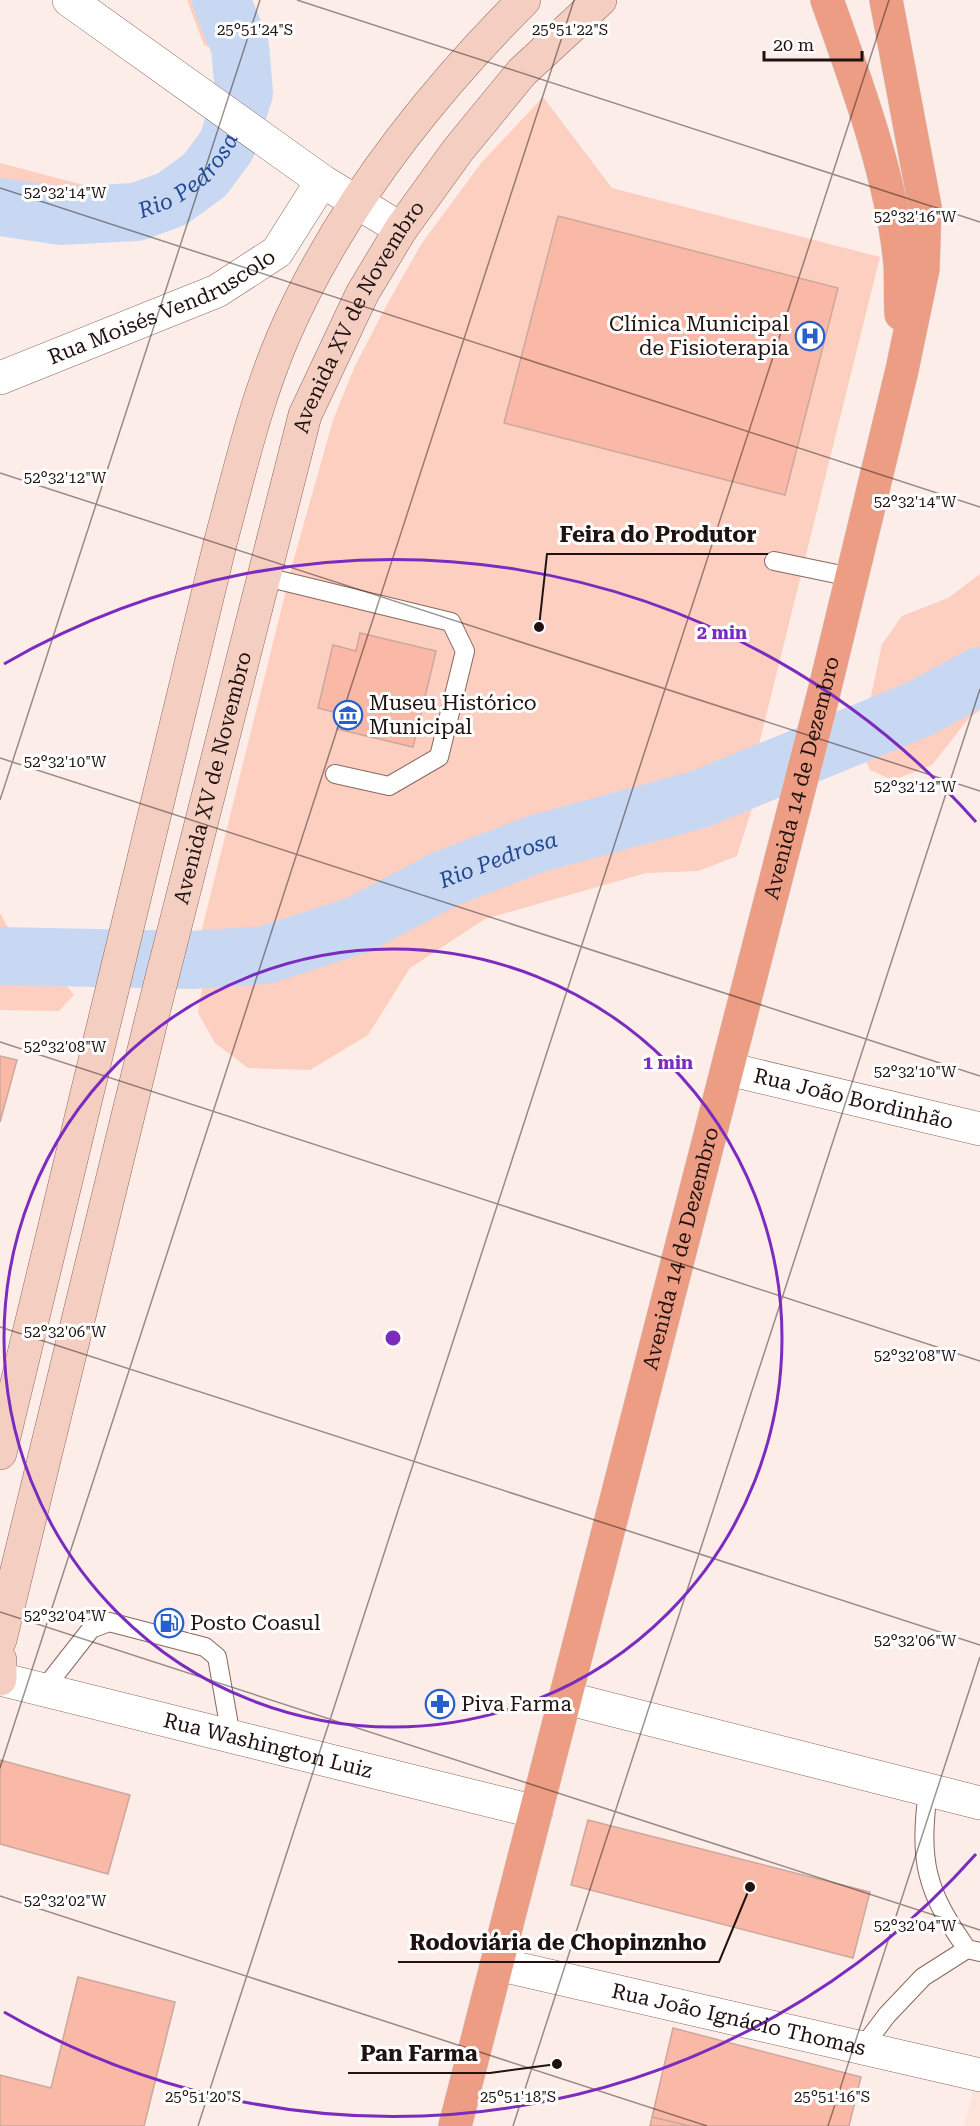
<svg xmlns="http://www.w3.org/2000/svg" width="980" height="2126" font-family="'Roboto Serif',serif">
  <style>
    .built { fill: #fee3da }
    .green { fill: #fdcfc1 }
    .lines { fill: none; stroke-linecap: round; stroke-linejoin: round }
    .river { stroke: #c9d8f2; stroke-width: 58 }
    .building { fill: #fab9a6; stroke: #cba89d; stroke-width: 1.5 }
    .service-casing { stroke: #88685e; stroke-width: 20 }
    .minor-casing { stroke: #88685e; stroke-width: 34 }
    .secondary-casing { stroke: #88685e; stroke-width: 34 }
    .primary-casing { stroke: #d2d0cf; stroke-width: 34 }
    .service { stroke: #fff; stroke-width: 18 }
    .minor { stroke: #fff; stroke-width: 33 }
    .secondary { stroke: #f5cec2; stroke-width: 33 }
    .primary { stroke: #ec9d84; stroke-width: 33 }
    .ticks { fill: none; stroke: #1f120f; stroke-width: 1.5; stroke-opacity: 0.45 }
    .ring { fill: none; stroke: #7b2cbf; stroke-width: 3 }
    .labels { text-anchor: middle; stroke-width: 6; stroke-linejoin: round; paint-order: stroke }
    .street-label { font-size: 21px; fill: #1f120f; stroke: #fff }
    .poi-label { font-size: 21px; fill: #1f120f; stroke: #fff; text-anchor: start }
    .water-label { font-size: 22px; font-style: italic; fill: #224992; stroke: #fff }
    .ticks-label { font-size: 15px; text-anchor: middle; fill: #1f120f; stroke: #fff; stroke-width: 6; stroke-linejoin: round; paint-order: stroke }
    .centre { fill: #7b2cbf; stroke: #fff; stroke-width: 3 }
    .ring-label { font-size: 18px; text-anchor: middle; font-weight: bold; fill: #7b2cbf; stroke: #fff; stroke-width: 6; stroke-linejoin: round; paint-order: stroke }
    .leader { fill: none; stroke: #1f120f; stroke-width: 2 }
    .callout-dot { fill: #1f120f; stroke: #fff; stroke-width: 2 }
    .callout-label { font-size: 22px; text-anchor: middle; font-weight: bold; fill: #1f120f; stroke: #fff; stroke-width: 6; stroke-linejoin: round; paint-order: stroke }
  </style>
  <rect width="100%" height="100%" fill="#fdede9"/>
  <!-- built -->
  <path class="built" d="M 974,2088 L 980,2089 L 980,2126 L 964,2126 Z"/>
  <!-- green -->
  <path class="green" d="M 187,0 L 246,0 L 251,18 L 249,45 L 223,53 L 204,45 Z
    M 543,97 L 612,188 L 880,257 L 759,744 L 760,783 L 737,856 L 699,871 L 646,873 L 485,919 L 410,968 L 368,1035 L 310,1070 L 248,1068 L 215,1043 L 198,1013 L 209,948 L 197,949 L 293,562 L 333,420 L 355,366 L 385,308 L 422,243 L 482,162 Z
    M 0,163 L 126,196 L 163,191 L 180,201 L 180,211 L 169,230 L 120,239 L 0,233 Z
    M 980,574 L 980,710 L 969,718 L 932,765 L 893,780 L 870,770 L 860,748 L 882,644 L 902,616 L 948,598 Z
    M 0,913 L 16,942 L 57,973 L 74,995 L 59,1011 L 0,1010 Z"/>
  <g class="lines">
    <!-- river -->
    <g class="river">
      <path id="s1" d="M 0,207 L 61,216 L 136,212 L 172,199 L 205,175 L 227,145 L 244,93 L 240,46 L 221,0"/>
      <path id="s2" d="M 0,956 L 193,960 L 265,955 L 358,925 L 445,879 L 536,844 L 700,799 L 919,709 L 980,676"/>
    </g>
  </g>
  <!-- building -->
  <path class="building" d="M 558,216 L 838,288 L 785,495 L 504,423 Z
    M 360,633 L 436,651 L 413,747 L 337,729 L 341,714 L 318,708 L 333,645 L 356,651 Z
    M 0,1056 L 17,1060 L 0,1122 Z
    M 0,1760 L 130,1795 L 108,1874 L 0,1844 Z
    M 588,1820 L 870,1892 L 853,1958 L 571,1885 Z
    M 78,1977 L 175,2002 L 144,2126 L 0,2126 L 0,2075 L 51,2088 Z
    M 673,2028 L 861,2077 L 849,2126 L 690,2126 L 652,2117 Z
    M 652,2117 L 690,2126 L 650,2126 Z"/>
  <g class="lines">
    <!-- service casing -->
    <g class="service-casing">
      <path id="service" d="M 774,561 L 851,577
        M 262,576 L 451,622 L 465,651 L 439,757 L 389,786 L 335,774
        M 44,1689 L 91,1629 L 109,1622 L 205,1647 L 217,1657 L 231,1736
        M 928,1790 C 919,1861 925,1890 967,1949 L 980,1952
        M 862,2048 L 887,2015 L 923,1977 L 967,1949"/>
    </g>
    <!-- minor casing -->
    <g class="minor-casing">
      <g id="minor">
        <path d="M 69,0 L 322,181 L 401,229"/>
        <path id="s3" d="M 0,378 L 217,291 L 277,252 L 322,181"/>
        <path id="s4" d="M 728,1069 L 980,1129"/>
        <path id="s5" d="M 0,1679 L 536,1812"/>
        <path d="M 566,1698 L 980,1803"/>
        <path id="s6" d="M 497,1964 L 980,2075"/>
      </g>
    </g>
    <!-- secondary casing -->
    <g class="secondary-casing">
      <g id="secondary">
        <path d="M 0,1453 L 220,544 C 239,474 255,402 284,335 C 339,209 427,97 524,0"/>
        <path id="s7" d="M 0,1640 L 154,1009 L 305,415 L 362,294 L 401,229 L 458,150 L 522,72 L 600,0"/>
        <path d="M 0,1660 L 0,1679"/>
      </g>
    </g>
    <!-- primary casing -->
    <g class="primary-casing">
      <g id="primary">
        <path d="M 827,0 C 856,81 892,178 900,264 C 901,280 900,297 901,314"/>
        <path id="s8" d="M 455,2126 L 824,692 L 902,370 L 923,269 L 925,207 L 886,0"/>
      </g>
    </g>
    <!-- service -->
    <use href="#service" class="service"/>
    <!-- minor -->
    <use href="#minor" class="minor"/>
    <!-- secondary -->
    <use href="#secondary" class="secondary"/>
    <!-- primary -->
    <use href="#primary" class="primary"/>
  </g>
  <!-- ticks -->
  <path class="ticks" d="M 297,0 L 980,222M 0,188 L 980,507M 0,473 L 980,791M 0,758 L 980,1076M 0,800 L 260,0M 0,1042 L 980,1361M 0,1327 L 980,1645M 0,1612 L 980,1930M 0,1768 L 574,0M 0,1896 L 707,2126M 198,2126 L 889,0M 513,2126 L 980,689M 828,2126 L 980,1657"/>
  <!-- distance rings -->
  <g class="ring">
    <circle cx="393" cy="1338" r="389"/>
    <path d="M976 1854A778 778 0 0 1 4 2012M4 664A778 778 0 0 1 976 822"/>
  </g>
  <!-- icons -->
  <defs>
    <g id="hospital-ring" transform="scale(1.5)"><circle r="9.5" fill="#fff" stroke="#2760cd" stroke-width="1.5"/><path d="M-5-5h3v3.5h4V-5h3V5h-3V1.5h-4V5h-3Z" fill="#2760cd"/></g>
    <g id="museum-ring" transform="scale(1.5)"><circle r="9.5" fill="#fff" stroke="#2760cd" stroke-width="1.5"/><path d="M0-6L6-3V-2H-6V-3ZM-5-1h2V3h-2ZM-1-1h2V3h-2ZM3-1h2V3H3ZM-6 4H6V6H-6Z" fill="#2760cd"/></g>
    <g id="fuel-ring" transform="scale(1.5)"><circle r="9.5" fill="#fff" stroke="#2760cd" stroke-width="1.5"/><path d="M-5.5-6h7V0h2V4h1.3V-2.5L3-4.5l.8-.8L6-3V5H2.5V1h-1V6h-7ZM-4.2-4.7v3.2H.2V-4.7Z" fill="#2760cd"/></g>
    <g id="pharmacy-ring" transform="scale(1.5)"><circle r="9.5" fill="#fff" stroke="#2760cd" stroke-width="1.5"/><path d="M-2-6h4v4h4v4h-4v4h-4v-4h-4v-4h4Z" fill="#2760cd"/></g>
  </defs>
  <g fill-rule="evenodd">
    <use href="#hospital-ring" x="810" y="336"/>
    <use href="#museum-ring" x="348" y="715"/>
    <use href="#fuel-ring" x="169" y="1623"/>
    <use href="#pharmacy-ring" x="440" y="1704"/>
  </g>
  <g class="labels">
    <!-- street labels -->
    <g class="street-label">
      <text dy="7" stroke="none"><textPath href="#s3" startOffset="177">Rua Moisés Vendruscolo</textPath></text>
      <text dy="7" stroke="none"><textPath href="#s7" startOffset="1374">Avenida XV de Novembro</textPath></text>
      <text dy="7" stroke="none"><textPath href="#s7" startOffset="888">Avenida XV de Novembro</textPath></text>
      <text dy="7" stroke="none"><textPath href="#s8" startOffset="1392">Avenida 14 de Dezembro</textPath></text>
      <text dy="7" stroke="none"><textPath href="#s4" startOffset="129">Rua João Bordinhão</textPath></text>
      <text dy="7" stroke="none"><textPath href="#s8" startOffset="906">Avenida 14 de Dezembro</textPath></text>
      <text dy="7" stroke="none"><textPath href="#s5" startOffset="276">Rua Washington Luiz</textPath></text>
      <text dy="7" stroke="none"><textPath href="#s6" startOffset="248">Rua João Ignácio Thomas</textPath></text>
    </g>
    <!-- poi labels -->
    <g class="poi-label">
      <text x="789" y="331" text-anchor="end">Clínica Municipal<tspan x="789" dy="24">de Fisioterapia</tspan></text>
      <text x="369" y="710">Museu Histórico<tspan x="369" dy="24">Municipal</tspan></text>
      <text x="190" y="1630">Posto Coasul</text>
      <text x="461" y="1711">Piva Farma</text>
    </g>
    <!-- water labels -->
    <g class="water-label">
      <text dy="8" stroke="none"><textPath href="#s1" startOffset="202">Rio Pedrosa</textPath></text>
      <text dy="8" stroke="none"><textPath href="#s2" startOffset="518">Rio Pedrosa</textPath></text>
    </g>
  </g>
  <g class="ticks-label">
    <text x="255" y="35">25°51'24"S</text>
    <text x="570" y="35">25°51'22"S</text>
    <text x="65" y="198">52°32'14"W</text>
    <text x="915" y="222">52°32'16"W</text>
    <text x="65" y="483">52°32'12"W</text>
    <text x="915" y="507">52°32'14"W</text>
    <text x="65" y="767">52°32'10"W</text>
    <text x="915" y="792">52°32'12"W</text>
    <text x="65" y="1052">52°32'08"W</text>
    <text x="915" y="1077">52°32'10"W</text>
    <text x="65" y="1337">52°32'06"W</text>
    <text x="915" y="1361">52°32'08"W</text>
    <text x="65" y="1621">52°32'04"W</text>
    <text x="915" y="1646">52°32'06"W</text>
    <text x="65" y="1906">52°32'02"W</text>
    <text x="915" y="1931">52°32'04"W</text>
    <text x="203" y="2102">25°51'20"S</text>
    <text x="518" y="2102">25°51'18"S</text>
    <text x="832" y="2102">25°51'16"S</text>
  </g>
  <circle cx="393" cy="1338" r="9" class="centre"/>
  <g class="ring-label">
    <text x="722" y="639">2 min</text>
    <text x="668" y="1069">1 min</text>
  </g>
  <!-- callouts -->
  <path class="leader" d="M539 627L547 554H768M750 1887L719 1962H398M557 2064L490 2073H348"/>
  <g class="callout-dot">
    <circle cx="539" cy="627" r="6"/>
    <circle cx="750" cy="1887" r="6"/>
    <circle cx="557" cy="2064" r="6"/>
  </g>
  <g class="callout-label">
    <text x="658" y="542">Feira do Produtor</text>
    <text x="558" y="1950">Rodoviária de Chopinznho</text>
    <text x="419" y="2061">Pan Farma</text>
  </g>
  <!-- scale -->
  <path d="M764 51v9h98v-9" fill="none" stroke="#1f120f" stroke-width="3"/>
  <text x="773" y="51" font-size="18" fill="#1f120f" stroke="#ffffff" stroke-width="4.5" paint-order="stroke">20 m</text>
</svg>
